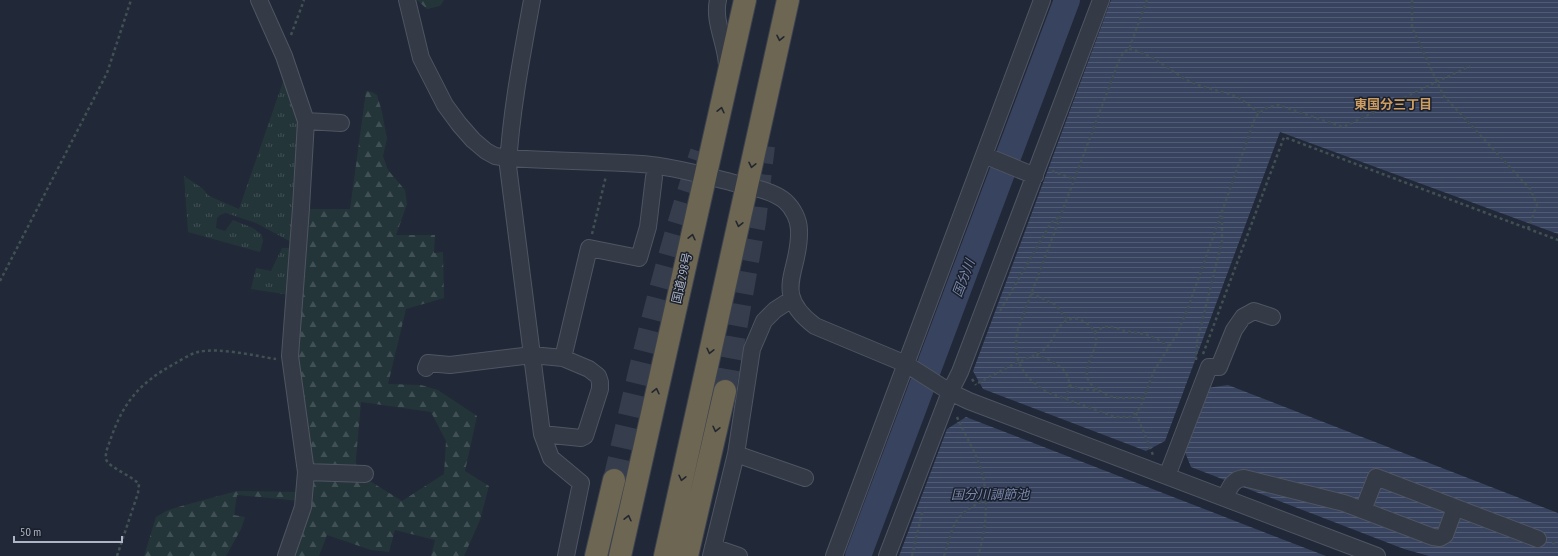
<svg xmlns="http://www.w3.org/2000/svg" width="1558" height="556" font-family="'PT Sans Narrow','Noto Sans JP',sans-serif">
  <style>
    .grass { fill: url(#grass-tufts) }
    .forest { fill: url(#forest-firs) }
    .water { fill: url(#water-rules) }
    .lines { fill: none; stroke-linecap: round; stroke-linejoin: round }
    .river { stroke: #37435f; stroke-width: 26 }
    .highway-tunnel { stroke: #363d4c; stroke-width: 22; stroke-dasharray: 22 11; stroke-linecap: butt }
    .minor-casing { stroke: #4f5562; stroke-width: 18 }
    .highway-casing { stroke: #3c424f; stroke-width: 24 }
    .path { stroke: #415055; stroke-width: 2.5; stroke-dasharray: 3 3; stroke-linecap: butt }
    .minor { stroke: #353a47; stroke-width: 16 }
    .highway { stroke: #6d6652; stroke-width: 22 }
    .oneway { stroke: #222630 }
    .labels { text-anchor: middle; stroke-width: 3; stroke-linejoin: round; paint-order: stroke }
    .street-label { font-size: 12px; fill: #afb5c4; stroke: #1a1f2c }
    .neighbourhood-label { font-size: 13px; font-weight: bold; fill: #ce9d60; stroke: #1a1f2c }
    .water-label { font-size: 13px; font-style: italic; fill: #7888ab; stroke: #1a1f2c }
  </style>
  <defs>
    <pattern id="grass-tufts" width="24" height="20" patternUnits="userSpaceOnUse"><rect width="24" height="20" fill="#243539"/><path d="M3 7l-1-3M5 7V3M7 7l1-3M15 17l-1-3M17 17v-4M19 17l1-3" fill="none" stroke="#415054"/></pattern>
    <pattern id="forest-firs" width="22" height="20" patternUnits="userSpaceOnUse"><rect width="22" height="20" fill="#243539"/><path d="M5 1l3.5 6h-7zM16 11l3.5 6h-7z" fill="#415054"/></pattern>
    <pattern id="water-rules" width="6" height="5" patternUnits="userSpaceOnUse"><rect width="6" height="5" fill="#37435f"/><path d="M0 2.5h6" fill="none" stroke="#515c74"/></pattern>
  </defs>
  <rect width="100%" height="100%" fill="#212837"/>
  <!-- grass -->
  <path class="grass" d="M 285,76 L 300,125 L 293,243 L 256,223 L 226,213 L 220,215 L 217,218 L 216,228 L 225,231 L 233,220 L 253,228 L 262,235 L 263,241 L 260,252 L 188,232 L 184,176 L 202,188 L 209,196 L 239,209 Z
    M 282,248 L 293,248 L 290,295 L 251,289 L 256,268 L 271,271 Z"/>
  <!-- forest -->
  <path class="forest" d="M 417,0 L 444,0 L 440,6 L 427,9 Z
    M 366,91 L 372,92 L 377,95 L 382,112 L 387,139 L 383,156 L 388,170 L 405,190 L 407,204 L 396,235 L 435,235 L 434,253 L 443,252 L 444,298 L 406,309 L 388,384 L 421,385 L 438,390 L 477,416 L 465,471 L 489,486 L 480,520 L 464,556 L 431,556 L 435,540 L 395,530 L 389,552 L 371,550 L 327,535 L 319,556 L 291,556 L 309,476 L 365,478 L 402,501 L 444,474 L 446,441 L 431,412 L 361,402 L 355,470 L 310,469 L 294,368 L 306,209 L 350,209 Z
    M 237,491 L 301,492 L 300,501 L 237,495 L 234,515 L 245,517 L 241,529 L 226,556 L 144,556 L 156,517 L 166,511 L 178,507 Z"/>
  <!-- water -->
  <path class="water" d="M 1111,0 L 1558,0 L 1558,234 L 1280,132 L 1165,441 L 1146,451 L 983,389 L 973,371 Z
    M 1228,385 L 1558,513 L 1558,556 L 1429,556 L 1404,549 L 1191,467 L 1184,450 L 1207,388 Z
    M 966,417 L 1326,556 L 899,556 L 947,429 Z"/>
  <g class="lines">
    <!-- river -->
    <path class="river" d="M 858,556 L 1067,0"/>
    <!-- highway-tunnel -->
    <path class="highway-tunnel" d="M 725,391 L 755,222 L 764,146
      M 614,480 C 639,370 665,259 701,152"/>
    <!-- minor casing -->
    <g class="minor-casing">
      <path id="minor" d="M 259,0 L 284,56 L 306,121 L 301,208 L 290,356 L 306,472 L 303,507 L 286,556
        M 407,0 L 421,58 L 445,105 L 459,124 L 473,140 L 486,151 L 495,156 L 508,158 C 540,160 571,161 602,162 C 618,163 635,163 651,165 C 679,168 707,176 734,183 C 750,187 772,190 785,201 C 793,208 799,220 799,230 C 801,272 770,292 815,326 L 906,364 L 950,392 L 969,401 L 1377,556
        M 532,0 C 522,55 511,111 508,166 L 542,434 L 551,458 L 581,483 L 566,556
        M 718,0 C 713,21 726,43 727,65
        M 306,121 L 341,123
        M 984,155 L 1035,176
        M 563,358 L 589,248 L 639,258 L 648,227 L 654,177
        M 426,368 L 428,363 L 450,365 L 532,355 L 563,358 L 589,369 L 598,376 L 600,382 L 600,389 L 585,436 L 581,438 L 542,434
        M 736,454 L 805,478
        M 306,472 L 365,474
        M 1167,476 L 1209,367 L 1219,367 L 1234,330 L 1243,317 L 1254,311 L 1272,317
        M 1225,498 C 1229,489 1232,479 1244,478 L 1344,503 L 1433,537 L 1440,538 L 1445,535 L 1455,508
        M 1363,510 L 1376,477 L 1538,539
        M 713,547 L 739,556
        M 711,556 L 736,454 L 752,349 L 764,321 L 775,310 L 792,299
        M 834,556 L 1042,0
        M 887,556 L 950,392 L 960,372 L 1101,0"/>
    </g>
    <!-- highway casing -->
    <g class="highway-casing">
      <path id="highway" d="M 596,556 L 614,480
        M 620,556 L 745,0
        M 665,556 L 788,0
        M 687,556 L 725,391"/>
    </g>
    <!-- path -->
    <path class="path" d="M 1147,0 L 1129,49 L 1124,52 L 1120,58 L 1018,329 C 1012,359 1021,376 1047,392 L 1115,417 L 1131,417 L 1140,408 L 1154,371 L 1177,334 L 1188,308 L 1255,118 L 1259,113 L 1268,107 L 1278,105 L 1343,127 L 1470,66
      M 1412,0 L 1412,27 L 1443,95 L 1531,190 L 1537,205 L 1528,229
      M 291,35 L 304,0
      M 1129,49 C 1153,53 1170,72 1191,82 C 1207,89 1223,91 1239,98 C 1246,102 1252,108 1259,113
      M 1052,171 L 1074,179
      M 592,234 L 606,176
      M 0,281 L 107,73 L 131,0
      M 1031,293 L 1056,305 L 1067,320
      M 1000,311 L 1051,223 L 1060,216
      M 1094,332 L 1104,327 L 1112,327 L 1125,331 L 1145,334 L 1157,339 L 1169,346
      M 1203,354 L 1284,137 L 1558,240
      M 1036,355 C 1049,359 1071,368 1069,386 C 1068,390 1067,395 1065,399
      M 1196,360 L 1197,342 L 1222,241 L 1222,214
      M 972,379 L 976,385
      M 978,383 C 992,376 1005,368 1019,362 C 1028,357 1038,355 1046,348 C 1055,339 1057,322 1071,319 C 1077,318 1081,320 1086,323 C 1116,342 1067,370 1097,389 C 1102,392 1107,396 1113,397 C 1123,399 1134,397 1144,398
      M 1069,385 L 1081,389 L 1100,391
      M 1136,413 L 1153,455
      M 957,417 C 965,435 977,454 982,473 C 989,499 986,531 978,556
      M 1552,543 L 1558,544
      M 117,556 L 138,493 L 139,484 C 132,476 108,467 106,459 C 105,452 109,444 111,438 C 124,401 140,383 174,364 C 181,360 190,354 198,352 C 219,347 255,356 276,359
      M 912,556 L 922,513 L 921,509
      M 944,556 C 954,524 953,515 985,500"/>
    <!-- minor -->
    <use href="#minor" class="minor"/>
    <!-- highway -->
    <use href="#highway" class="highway"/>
  </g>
  <!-- one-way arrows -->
  <defs><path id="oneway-chevron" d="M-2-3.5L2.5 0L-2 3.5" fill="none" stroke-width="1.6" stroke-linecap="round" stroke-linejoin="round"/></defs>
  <g class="oneway">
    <use href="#oneway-chevron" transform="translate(780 38) rotate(102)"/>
    <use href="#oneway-chevron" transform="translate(721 110) rotate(-77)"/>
    <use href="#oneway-chevron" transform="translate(752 165) rotate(102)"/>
    <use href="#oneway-chevron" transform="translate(739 224) rotate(103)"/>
    <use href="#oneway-chevron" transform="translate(692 237) rotate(-77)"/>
    <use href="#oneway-chevron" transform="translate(710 351) rotate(103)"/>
    <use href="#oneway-chevron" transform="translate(656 391) rotate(-77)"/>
    <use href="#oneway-chevron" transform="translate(716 429) rotate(103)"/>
    <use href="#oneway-chevron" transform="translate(682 478) rotate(103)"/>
    <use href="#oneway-chevron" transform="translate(628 518) rotate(-77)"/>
  </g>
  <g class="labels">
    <!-- street labels -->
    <g class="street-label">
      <text transform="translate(682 278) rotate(-77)" y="4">国道298号</text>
    </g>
    <!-- neighbourhood labels -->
    <g class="neighbourhood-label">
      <text x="1393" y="109">東国分三丁目</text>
    </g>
    <!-- water labels -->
    <g class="water-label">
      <text transform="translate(963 278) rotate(-69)" y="5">国分川</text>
      <text x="990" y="499">国分川調節池</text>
    </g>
  </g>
  <!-- scale -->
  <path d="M14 536v6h108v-6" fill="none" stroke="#afb5c4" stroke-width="2"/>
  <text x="20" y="536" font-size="12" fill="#afb5c4" stroke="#1a1f2c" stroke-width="3" paint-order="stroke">50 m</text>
</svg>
